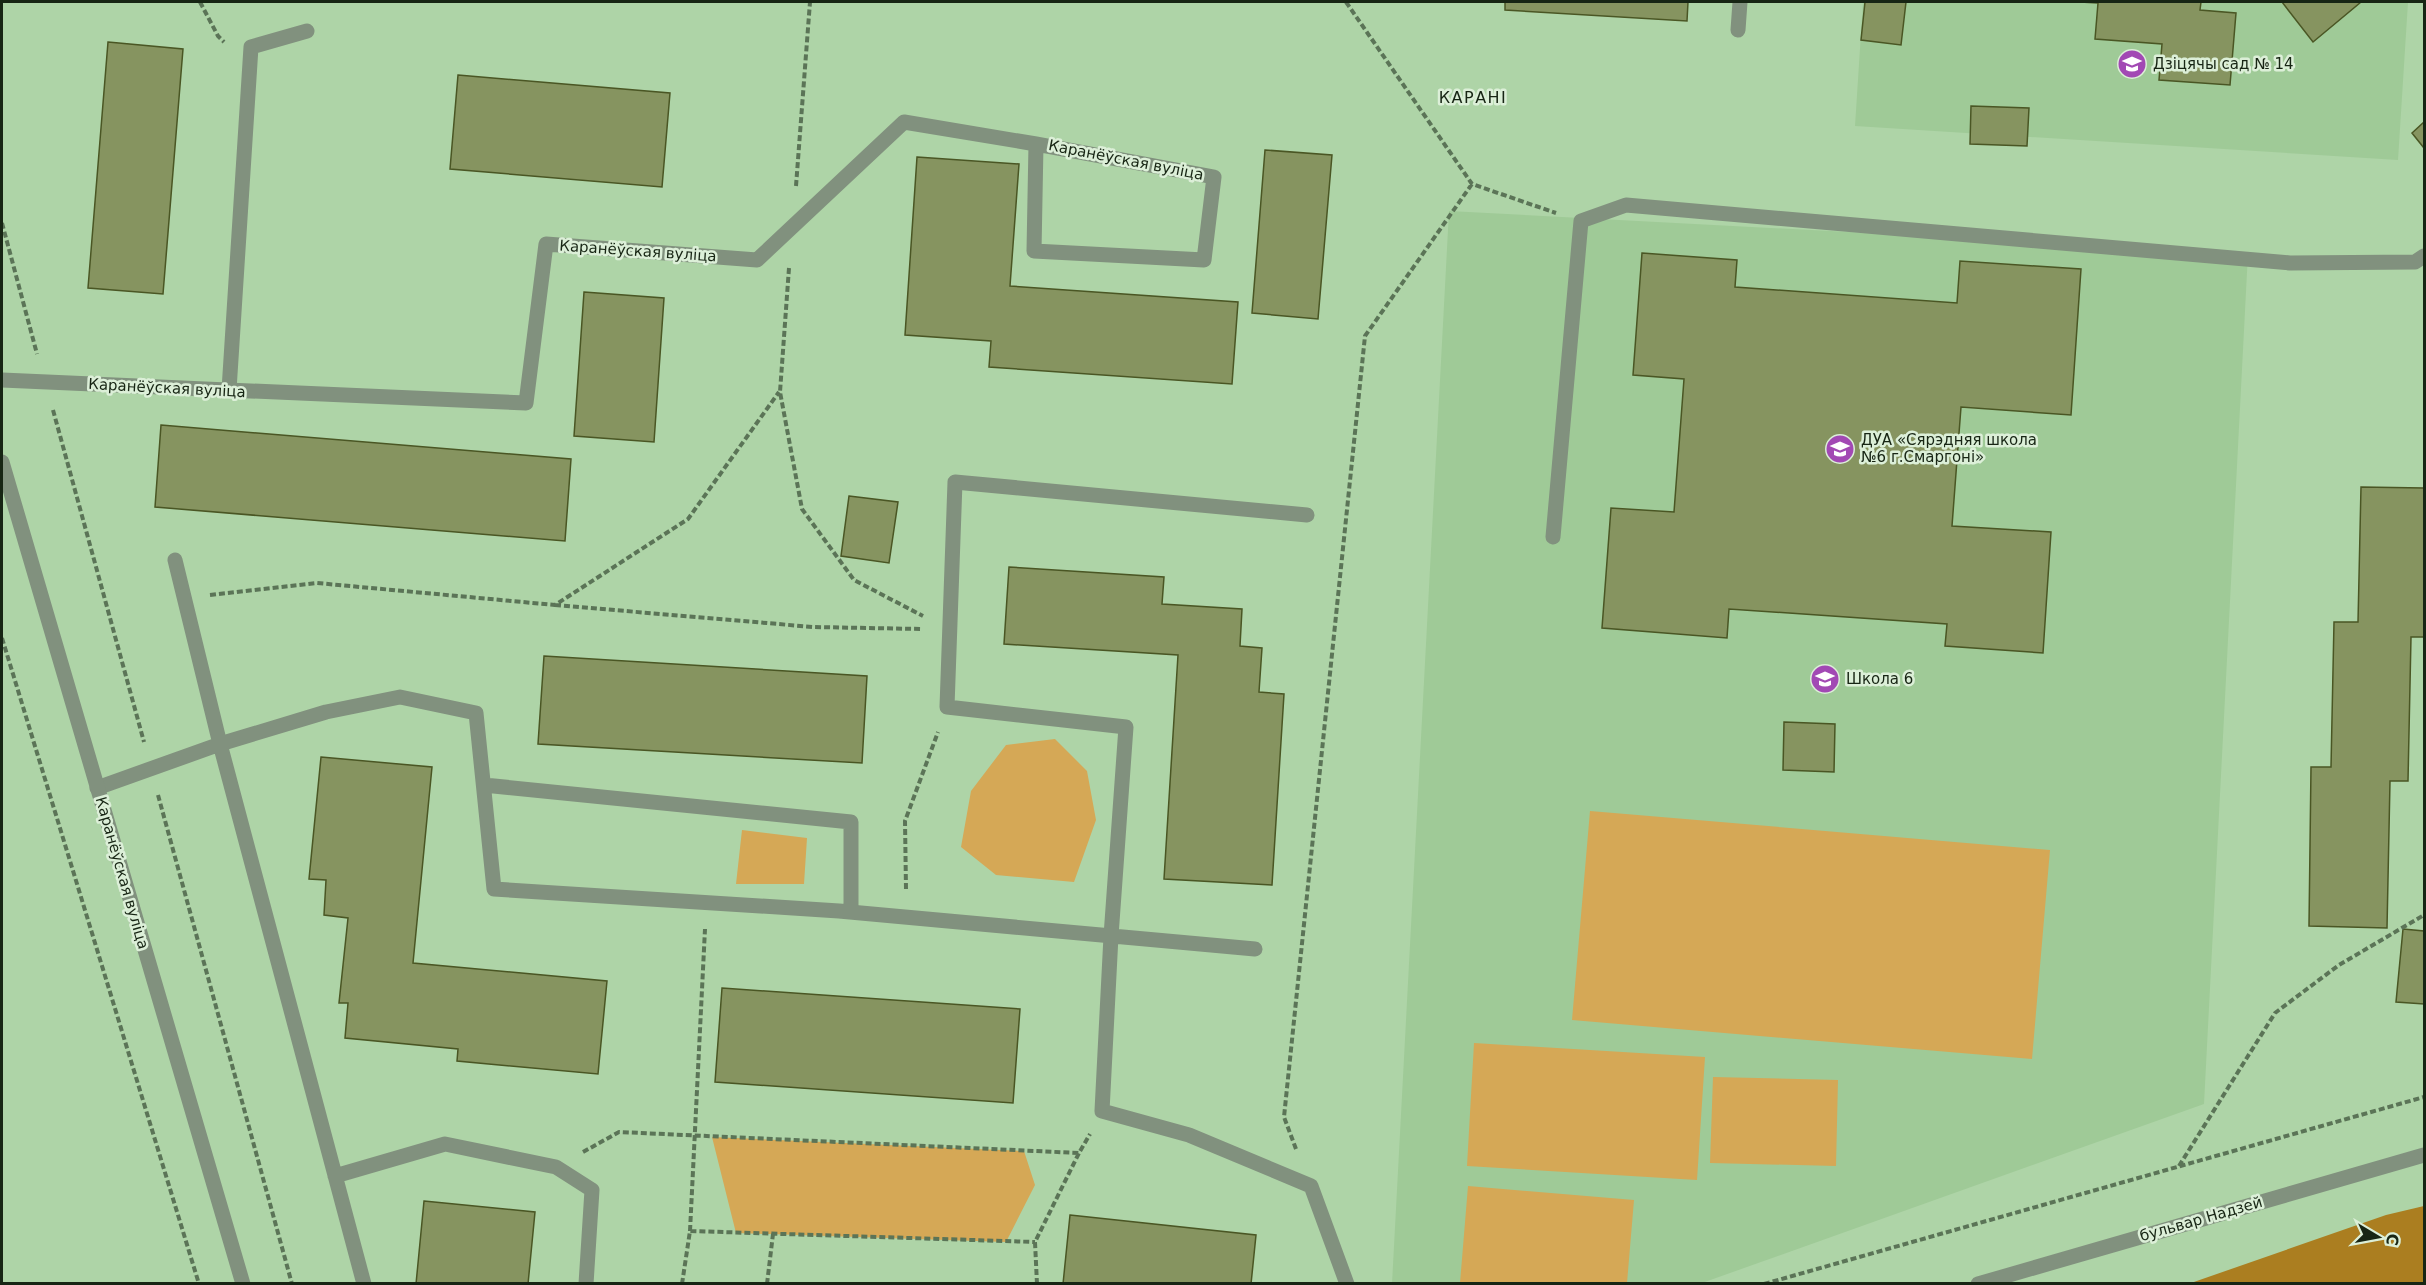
<svg xmlns="http://www.w3.org/2000/svg" width="2426" height="1285" font-family="'DejaVu Sans',sans-serif">
  <style>
    .built { fill: #9fca97 }
    .green { fill: #d5a856 }
    .forest { fill: #ab7e20 }
    .building { fill: #869460; stroke: #4a5624; stroke-width: 1.5 }
    .lines { fill: none; stroke-linecap: round; stroke-linejoin: round }
    .path { stroke: #5b7457; stroke-width: 4; stroke-dasharray: 6 3; stroke-linecap: butt }
    .service { stroke: #81917e; stroke-width: 15 }
    .minor { stroke: #81917e; stroke-width: 15 }
    .labels { text-anchor: middle; stroke-width: 5; stroke-linejoin: round; paint-order: stroke }
    .poi-label { font-size: 15px; fill: #172514; stroke: #dcefd8; text-anchor: start }
    .street-label { font-size: 15px; fill: #172514; stroke: #dcefd8 }
    .neighbourhood-label { font-size: 16px; letter-spacing: 1.5px; fill: #172514; stroke: #dcefd8 }
  </style>
  <rect width="100%" height="100%" fill="#aed4a7"/>
  <!-- built -->
  <path class="built" d="M 1863,2 L 2408,2 L 2398,160 L 1855,126 Z
    M 1449,211 L 2248,253 L 2204,1104 L 1702,1283 L 1392,1284 Z"/>
  <!-- green -->
  <path class="green" d="M 1055,739 L 1087,771 L 1096,820 L 1074,882 L 996,875 L 961,847 L 971,791 L 1006,745 Z
    M 1590,811 L 2050,850 L 2032,1059 L 1572,1020 Z
    M 742,830 L 807,838 L 804,884 L 736,884 Z
    M 1474,1043 L 1705,1057 L 1697,1180 L 1467,1166 Z
    M 1713,1077 L 1838,1080 L 1836,1166 L 1710,1163 Z
    M 712,1137 L 1024,1151 L 1035,1185 L 1006,1242 L 736,1233 Z
    M 1468,1186 L 1634,1200 L 1627,1283 L 1460,1283 Z"/>
  <!-- forest -->
  <path class="forest" d="M 2424,1206 L 2424,1283 L 2191,1283 L 2386,1215 Z"/>
  <!-- building -->
  <path class="building" d="M 1505,2 L 1688,2 L 1687,21 L 1505,10 Z
    M 1865,2 L 1906,2 L 1901,45 L 1861,40 Z
    M 2080,2 L 2201,2 L 2200,10 L 2236,13 L 2230,85 L 2159,80 L 2162,44 L 2095,39 L 2098,3 Z
    M 2282,2 L 2361,2 L 2313,42 Z
    M 108,42 L 183,49 L 163,294 L 88,288 Z
    M 458,75 L 670,93 L 662,187 L 450,169 Z
    M 1971,106 L 2029,108 L 2027,146 L 1970,144 Z
    M 2424,122 L 2424,148 L 2412,133 Z
    M 1265,150 L 1332,155 L 1318,319 L 1252,313 Z
    M 917,157 L 1019,164 L 1010,286 L 1238,302 L 1232,384 L 989,367 L 991,341 L 905,335 Z
    M 1642,253 L 1737,260 L 1735,287 L 1957,303 L 1960,261 L 2081,269 L 2071,415 L 1961,407 L 1952,526 L 2051,532 L 2043,653 L 1945,646 L 1947,624 L 1729,609 L 1727,638 L 1602,628 L 1611,508 L 1674,512 L 1684,379 L 1633,375 Z
    M 584,292 L 664,298 L 654,442 L 574,436 Z
    M 161,425 L 571,459 L 565,541 L 155,507 Z
    M 2361,487 L 2424,488 L 2424,637 L 2411,637 L 2408,781 L 2390,781 L 2387,928 L 2309,926 L 2311,767 L 2331,767 L 2334,622 L 2358,622 Z
    M 849,496 L 898,502 L 889,563 L 841,556 Z
    M 1009,567 L 1164,577 L 1162,604 L 1242,609 L 1240,646 L 1262,648 L 1259,692 L 1284,694 L 1272,885 L 1164,879 L 1178,655 L 1004,644 Z
    M 544,656 L 867,676 L 862,763 L 538,744 Z
    M 1784,722 L 1835,724 L 1834,772 L 1783,770 Z
    M 321,757 L 432,767 L 413,963 L 607,981 L 598,1074 L 457,1061 L 458,1049 L 345,1038 L 348,1003 L 339,1003 L 348,918 L 324,915 L 326,880 L 309,879 Z
    M 2403,929 L 2424,931 L 2424,1004 L 2396,1002 Z
    M 722,988 L 1020,1009 L 1013,1103 L 715,1082 Z
    M 424,1201 L 535,1212 L 528,1284 L 416,1284 Z
    M 1070,1215 L 1256,1235 L 1251,1284 L 1063,1284 Z"/>
  <g class="lines">
    <!-- path -->
    <path class="path" d="M 200,2 L 218,36 L 224,42
      M 1346,2 L 1472,184 L 1556,213
      M 796,186 L 810,2
      M 2,223 L 37,354
      M 789,268 L 780,392 L 802,509 L 854,580 L 923,616
      M 53,410 L 144,742
      M 210,595 L 317,583 L 555,605 L 688,519 L 779,392
      M 555,605 L 813,627 L 922,629
      M 2,638 L 199,1284
      M 158,795 L 292,1284
      M 906,889 L 905,821 L 938,732
      M 1296,1149 L 1284,1117 L 1365,336 L 1472,184
      M 583,1152 L 619,1132 L 1079,1153 L 1090,1134
      M 2179,1166 L 2275,1013 L 2339,965 L 2424,915
      M 690,1231 L 705,929
      M 682,1284 L 690,1231 L 1035,1242
      M 767,1284 L 773,1234
      M 1037,1284 L 1035,1242 L 1079,1153
      M 1764,1284 L 2424,1097"/>
    <!-- service -->
    <path class="service" d="M 1738,30 L 1740,2
      M 229,390 L 251,47 L 307,31
      M 1307,515 L 955,482 L 947,707 L 1126,727 L 1111,936 L 1102,1111 L 1189,1135 L 1311,1186 L 1347,1284
      M 1553,537 L 1581,221 L 1626,205 L 2290,263 L 2415,262 L 2424,256
      M 175,560 L 220,744 L 364,1284
      M 484,785 L 851,822 L 851,912
      M 97,788 L 220,744 L 326,712 L 400,697 L 476,713 L 494,889 L 839,911 L 1255,949
      M 335,1176 L 445,1144 L 556,1167 L 592,1190 L 586,1284"/>
    <!-- minor -->
    <path class="minor" d="M 2,380 L 526,403 L 546,244 L 757,260 L 904,122 L 1036,144 L 1214,177 L 1204,260 L 1034,251 L 1036,144
      M 2,462 L 243,1284
      M 1978,1284 L 2424,1155"/>
  </g>
  <!-- icons -->
  <defs>
    <g id="school-disc" transform="scale(1.5)"><circle r="9.5" fill="#a249b4" stroke="#dcefd8"/><path d="M0-5L7-2L0 1L-7-2ZM-4 1L0 2.5L4 1V4Q0 6-4 4Z" fill="#fff"/></g>
  </defs>
  <g fill-rule="evenodd">
    <use href="#school-disc" x="2132" y="64"/>
    <use href="#school-disc" x="1840" y="449"/>
    <use href="#school-disc" x="1825" y="679"/>
  </g>
  <g class="labels">
    <!-- poi labels -->
    <g class="poi-label">
      <text x="2153" y="69">Дзіцячы сад № 14</text>
      <text x="1861" y="445">ДУА «Сярэдняя школа<tspan x="1861" dy="17">№6 г.Смаргоні»</tspan></text>
      <text x="1846" y="684">Школа 6</text>
    </g>
    <!-- street labels -->
    <g class="street-label">
      <text transform="translate(1126 160) rotate(11)" y="5">Каранёўская вуліца</text>
      <text transform="translate(638 251) rotate(4)" y="5">Каранёўская вуліца</text>
      <text transform="translate(167 388) rotate(3)" y="5">Каранёўская вуліца</text>
      <text transform="translate(122 873) rotate(74)" y="5">Каранёўская вуліца</text>
      <text transform="translate(2201 1219) rotate(-16)" y="5">бульвар Надзей</text>
    </g>
    <!-- neighbourhood labels -->
    <g class="neighbourhood-label">
      <text x="1473" y="103">КАРАНІ</text>
    </g>
  </g>
  <!-- border -->
  <rect width="2426" height="1285" fill="none" stroke="#172514" stroke-width="6"/>
  <!-- north arrow -->
  <g transform="translate(2378 1237) rotate(100)" stroke="#dcefd8" stroke-width="4.5" paint-order="stroke">
  <path d="M0-4.5L10 22L0 15L-10 22Z" fill="#172514"/>
  <text y="-9" font-size="16" font-weight="bold" text-anchor="middle" fill="#172514">С</text>
  </g>
</svg>
